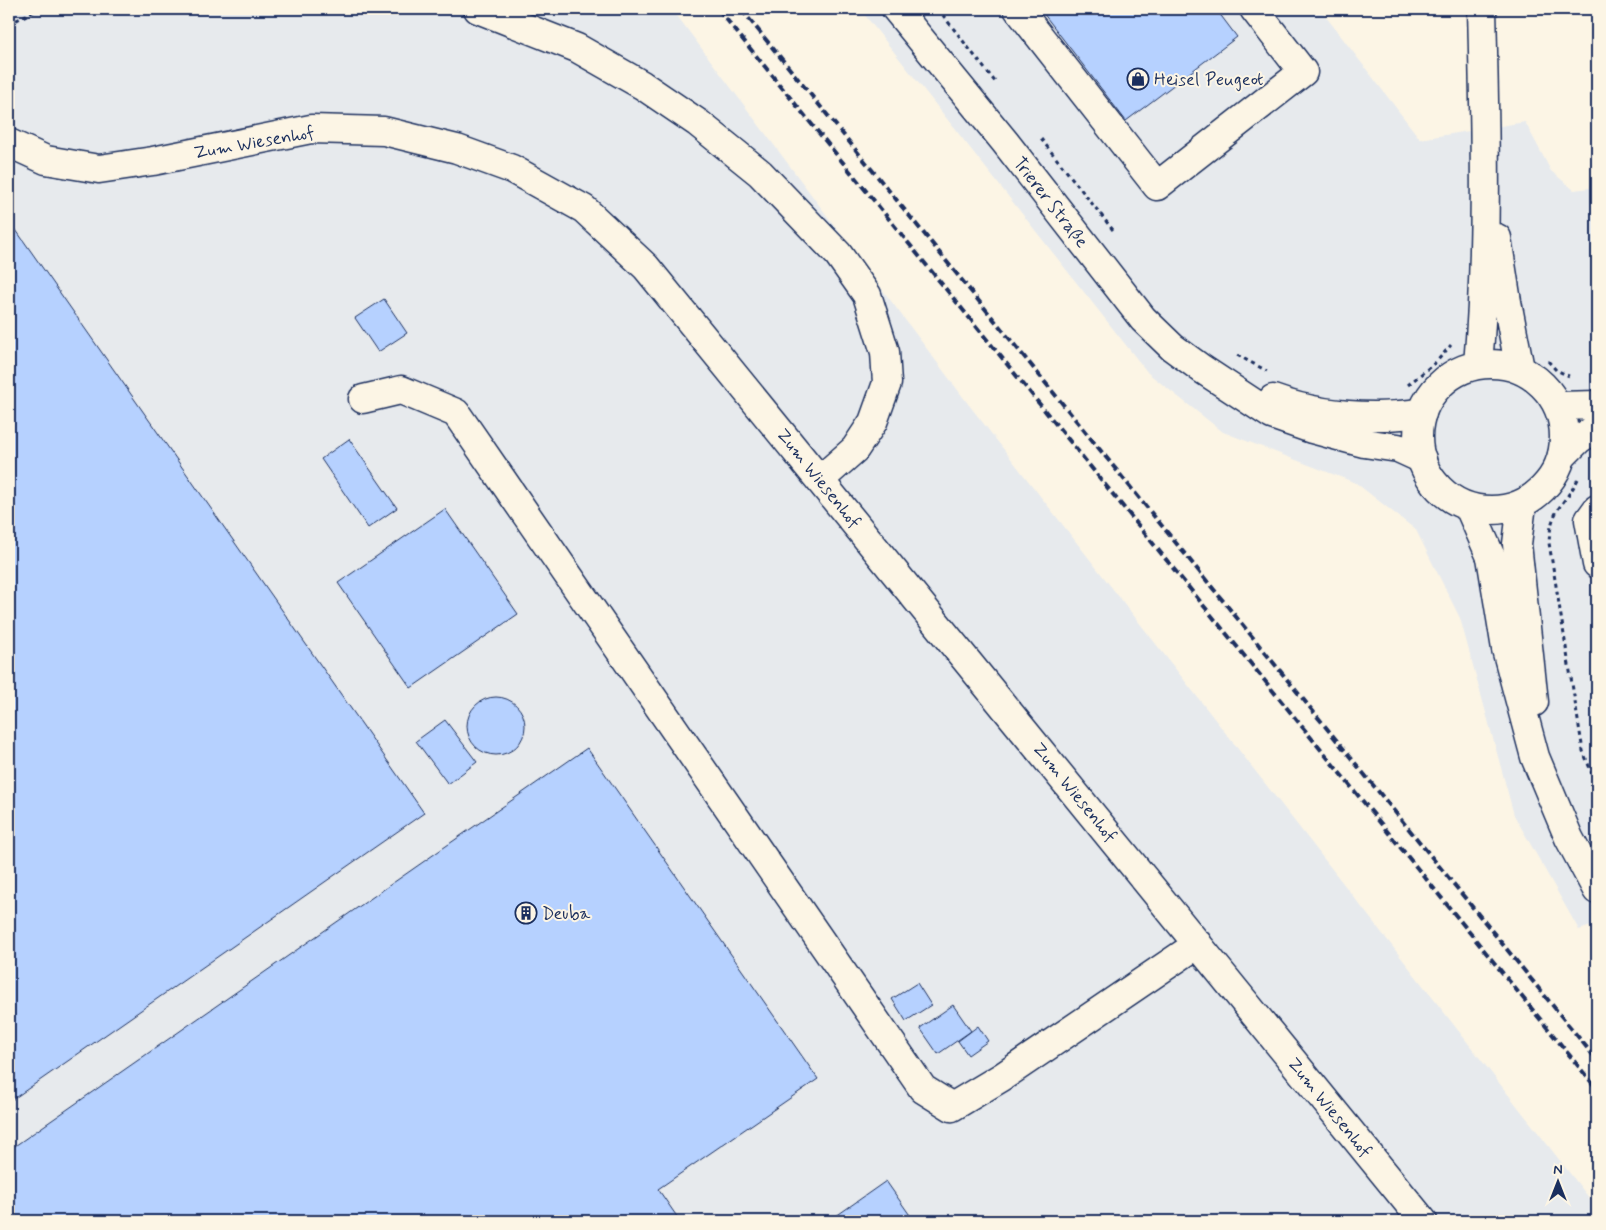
<svg xmlns="http://www.w3.org/2000/svg" width="1606" height="1230" font-family="Mynerve,sans-serif">
  <style>
    .built { fill: #e7eaed }
    .building { fill: #b6d1ff; stroke: #1b2f5e }
    .lines { fill: none; stroke-linecap: round; stroke-linejoin: round }
    .minor-casing { stroke: #1b2f5e; stroke-width: 31 }
    .major-casing { stroke: #1b2f5e; stroke-width: 31 }
    .path { stroke: #1b2f5e; stroke-width: 3; stroke-dasharray: 4 4; stroke-linecap: butt }
    .minor { stroke: #fcf5e5; stroke-width: 28 }
    .major { stroke: #fcf5e5; stroke-width: 28 }
    .rail { stroke: #1b2f5e; stroke-width: 4; stroke-dasharray: 8 4; stroke-linecap: butt }
    .labels { text-anchor: middle; stroke-width: 4; stroke-linejoin: round; paint-order: stroke }
    .poi-label { font-size: 18px; fill: #1b2f5e; stroke: #fcf5e5; text-anchor: start }
    .street-label { font-size: 18px; fill: #1b2f5e; stroke: #fcf5e5 }
  </style>
  <rect width="100%" height="100%" fill="#fcf5e5"/>
  <filter id="ink" filterUnits="userSpaceOnUse"><feTurbulence type="fractalNoise" baseFrequency=".02" numOctaves="2"/><feDisplacementMap in="SourceGraphic" scale="10" xChannelSelector="R" yChannelSelector="G"/><feConvolveMatrix kernelMatrix="1 2 1 2 8 2 1 2 1" color-interpolation-filters="sRGB"/></filter>
  <g filter="url(#ink)">
    <!-- built -->
    <path class="built" d="M 9,9 L 672,9 L 969,405 L 1597,1208 L 1597,1221 L 9,1221 Z
      M 860,9 L 1320,9 L 1420,139 L 1525,122 L 1551,171 L 1574,190 L 1590,188 L 1597,159 L 1597,924 L 1579,930 L 1514,815 L 1460,618 L 1416,530 L 1356,483 L 1223,432 L 1148,373 Z"/>
    <!-- building -->
    <path class="building" d="M 1040,9 L 1216,9 L 1237,37 L 1126,121 Z
      M 16,230 L 424,813 L 9,1102 L 9,235 Z
      M 384,299 L 407,333 L 378,352 L 355,318 Z
      M 349,439 L 397,508 L 368,528 L 321,459 Z
      M 445,509 L 518,614 L 411,688 L 338,583 Z
      M467 726a29 29 0 1 1 58 0a29 29 0 1 1-58 0Z
      M 445,720 L 477,762 L 448,784 L 416,741 Z
      M 587,748 L 818,1079 L 658,1189 L 680,1221 L 9,1221 L 9,1150 Z
      M 917,983 L 931,1005 L 906,1021 L 892,999 Z
      M 953,1005 L 971,1031 L 938,1054 L 920,1028 Z
      M 978,1026 L 988,1041 L 968,1055 L 958,1041 Z
      M 886,1181 L 914,1221 L 829,1221 Z"/>
    <g class="lines">
      <!-- minor casing -->
      <g class="minor-casing">
        <path id="minor" d="M 478,9 L 577,48 L 642,85 L 698,123 L 760,173 L 838,254 L 867,295 L 885,352 L 887,383 L 873,422 L 855,449 L 821,479
          M 896,9 L 1005,142 L 1143,319 L 1172,347 L 1202,369 L 1272,415 L 1312,429 L 1364,443 L 1398,448 L 1422,459
          M 1018,9 L 1157,186 L 1303,72 L 1254,9
          M 9,143 L 46,160 L 99,169 L 153,161 L 311,129 L 384,131 L 457,149 L 512,169 L 584,209 L 646,267 L 1423,1221
          M 363,399 L 401,390 L 456,413 L 923,1089 L 952,1107 L 1002,1077 L 1198,944
          M 1273,399 C 1320,416 1373,419 1422,413
          M 1558,406 L 1597,405
          M 1562,456 L 1579,439 L 1597,428
          M 1597,509 L 1589,520 L 1597,564"/>
      </g>
      <!-- major casing -->
      <g class="major-casing">
        <path id="major" d="M 1497,238 L 1507,302 L 1520,369
          M1418 437a73 73 0 1 1 146 0a73 73 0 1 1-146 0Z
          M 1478,365 C 1488,247 1485,128 1482,9
          M 1522,504 L 1517,544 L 1534,702
          M 1469,507 L 1491,557 L 1506,649 L 1535,757 L 1569,838 L 1597,890"/>
      </g>
      <!-- path -->
      <path class="path" d="M 938,9 L 996,83
        M 9,24 L 38,9
        M 1041,139 L 1113,230
        M 1237,355 L 1267,371
        M 1548,361 L 1556,370 L 1569,376
        M 1408,385 L 1437,361 L 1451,345
        M 1578,479 C 1563,508 1551,507 1549,543 L 1583,751 L 1597,786"/>
      <!-- minor -->
      <use href="#minor" class="minor"/>
      <!-- major -->
      <use href="#major" class="major"/>
      <!-- rail -->
      <path class="rail" d="M 718,9 L 1597,1089
        M 741,9 L 1597,1060"/>
    </g>
  </g>
  <!-- icons -->
  <defs>
    <g id="shop-ring" transform="scale(1.125)"><circle r="9.5" fill="#fcf5e5" stroke="#1b2f5e" stroke-width="1.5"/><path d="M-5-2.5h2.3a2.7 3.5 0 0 1 5.4 0H5L5.5 6h-11ZM-1.5-2.5h3a1.5 2.3 0 0 0-3 0Z" fill="#1b2f5e"/></g>
    <g id="building-ring" transform="scale(1.125)"><circle r="9.5" fill="#fcf5e5" stroke="#1b2f5e" stroke-width="1.5"/><path d="M-4-6H4V6H1V3H-1V6H-4ZM-2.5-4.3h1.7v1.8h-1.7ZM.8-4.3h1.7v1.8H.8ZM-2.5-1h1.7V.8h-1.7ZM.8-1h1.7V.8H.8Z" fill="#1b2f5e"/></g>
  </defs>
  <g fill-rule="evenodd">
    <use href="#shop-ring" x="1138" y="79"/>
    <use href="#building-ring" x="526" y="913"/>
  </g>
  <g class="labels">
    <!-- poi labels -->
    <g class="poi-label">
      <text x="1154" y="85">Heisel Peugeot</text>
      <text x="542" y="919">Deuba</text>
    </g>
    <!-- street labels -->
    <g class="street-label">
      <text transform="translate(254 142) rotate(-10)" y="6">Zum Wiesenhof</text>
      <text transform="translate(1051 202) rotate(52)" y="6">Trierer Straße</text>
      <text transform="translate(819 478) rotate(51)" y="6">Zum Wiesenhof</text>
      <text transform="translate(1075 792) rotate(51)" y="6">Zum Wiesenhof</text>
      <text transform="translate(1330 1107) rotate(51)" y="6">Zum Wiesenhof</text>
    </g>
  </g>
  <!-- margin -->
  <rect width="1606" height="1230" fill="none" stroke="#fcf5e5" stroke-width="30"/>
  <rect x="15" y="15" width="1576" height="1200" fill="none" stroke="#1b2f5e" stroke-width="2" filter="url(#ink)"/>
  <!-- north arrow -->
  <g transform="translate(1558 1182)" stroke="#fcf5e5" stroke-width="4" paint-order="stroke">
  <path d="M0-4L9 19L0 12L-9 19Z" fill="#1b2f5e"/>
  <text y="-8" font-size="14" font-weight="bold" text-anchor="middle" fill="#1b2f5e">N</text>
  </g>
</svg>
